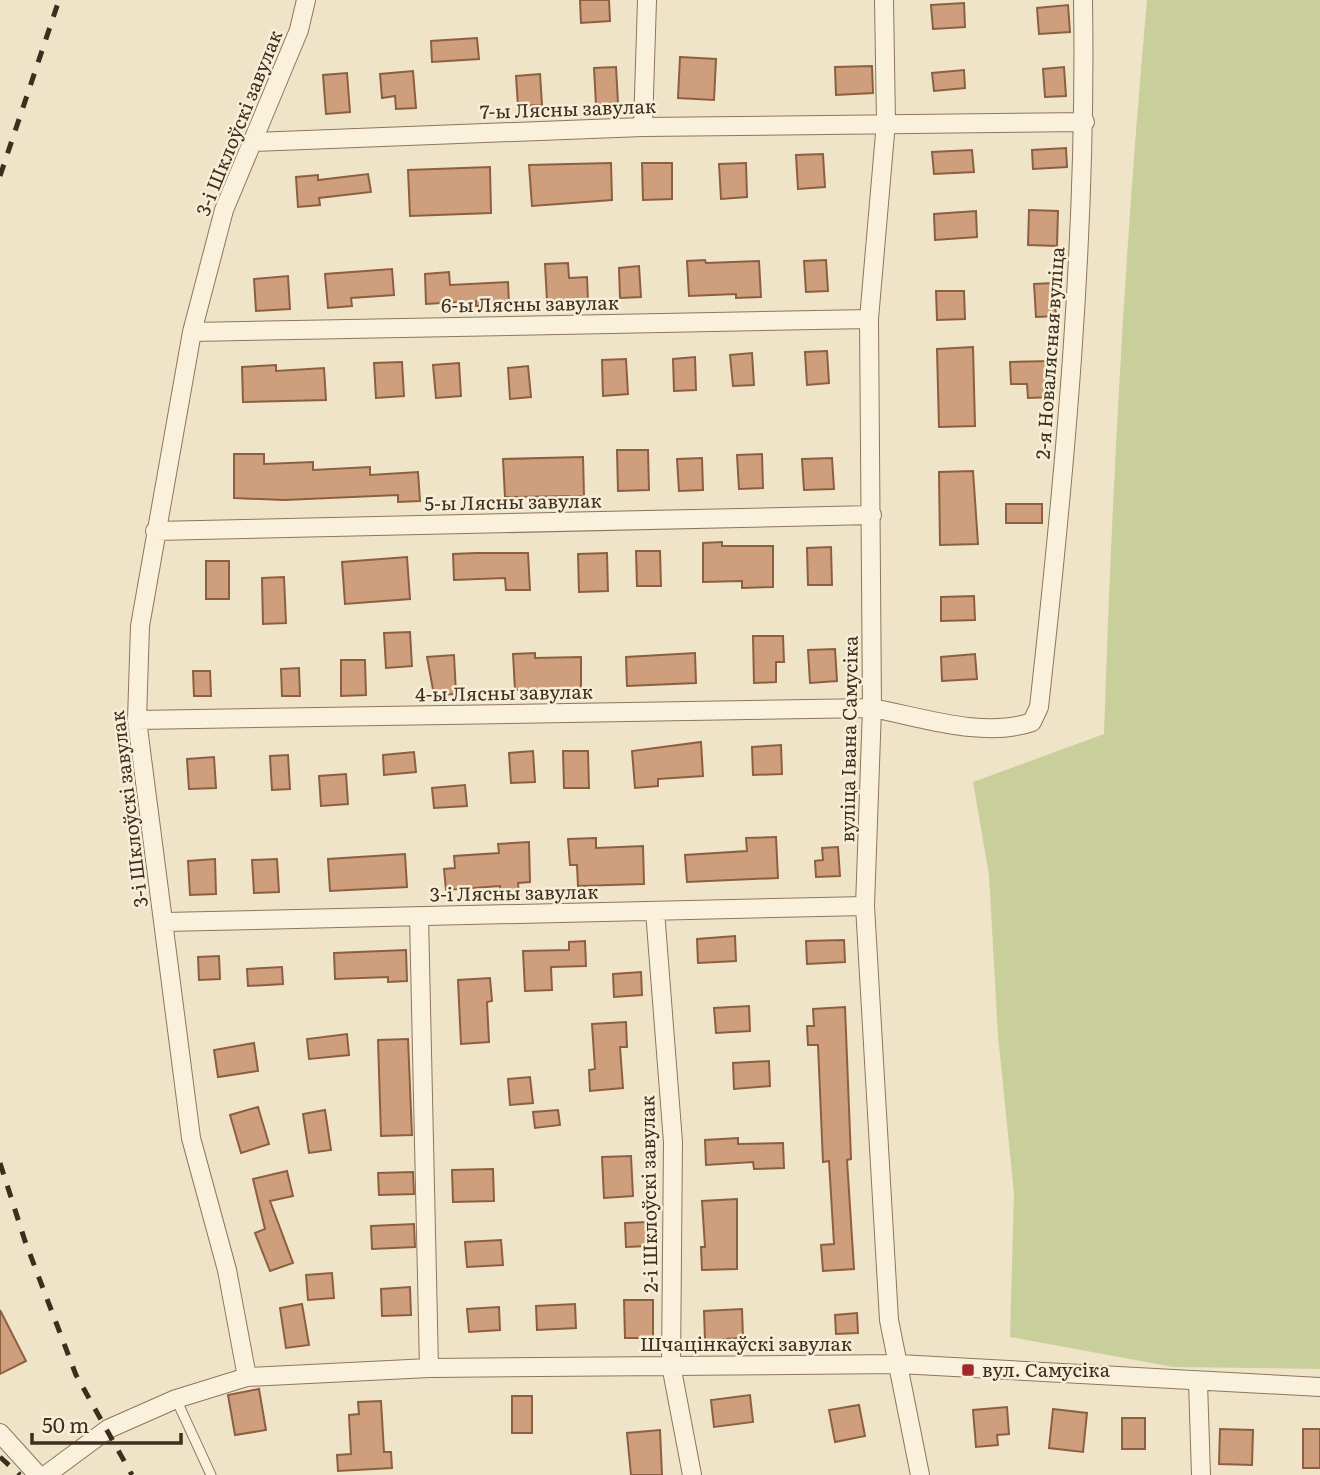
<svg xmlns="http://www.w3.org/2000/svg" width="1320" height="1475" font-family="Literata,serif">
  <style>
    .green { fill: #c9cf9b }
    .building { fill: #cf9f7d; stroke: #8d5f41; stroke-width: 2 }
    .lines { fill: none; stroke-linecap: round; stroke-linejoin: round }
    .service-casing { stroke: #8d765c; stroke-width: 11 }
    .minor-casing { stroke: #8d765c; stroke-width: 20 }
    .service { stroke: #faf1dc; stroke-width: 9 }
    .minor { stroke: #faf1dc; stroke-width: 18 }
    .rail { stroke: #3d2e20; stroke-width: 5; stroke-dasharray: 12 12; stroke-linecap: butt }
    .poi-dot { fill: #9e2a2b; stroke: #f7eed8; stroke-width: 2.5 }
    .labels { text-anchor: middle; stroke-width: 5; stroke-linejoin: round; paint-order: stroke }
    .street-label { font-size: 19px; fill: #3d2e20; stroke: #f7eed8 }
    .poi-label { font-size: 19px; fill: #3d2e20; stroke: #f7eed8; text-anchor: start }
  </style>
  <rect width="100%" height="100%" fill="#f0e4c8"/>
  <!-- green -->
  <path class="green" d="M 1147,0 L 1320,0 L 1320,1369 L 1173,1367 L 1010,1337 L 1014,1193 L 998,1036 L 989,875 L 973,782 L 1104,734 C 1112,489 1125,244 1147,0 Z"/>
  <!-- building -->
  <path class="building" d="M 580,0 L 609,0 L 610,21 L 581,23 Z
    M 964,3 L 965,27 L 933,29 L 931,5 Z
    M 1068,5 L 1070,32 L 1039,34 L 1037,8 Z
    M 477,38 L 479,59 L 432,62 L 431,41 Z
    M 680,57 L 716,59 L 714,100 L 678,98 Z
    M 872,66 L 873,93 L 836,95 L 835,67 Z
    M 616,67 L 618,103 L 596,105 L 594,68 Z
    M 1064,67 L 1066,96 L 1045,97 L 1043,69 Z
    M 964,70 L 965,88 L 934,91 L 932,73 Z
    M 413,71 L 416,108 L 396,109 L 395,96 L 382,98 L 380,74 Z
    M 347,73 L 350,112 L 326,114 L 323,75 Z
    M 540,74 L 542,105 L 518,106 L 516,76 Z
    M 1066,148 L 1067,167 L 1033,169 L 1032,150 Z
    M 972,150 L 974,172 L 934,174 L 932,152 Z
    M 823,154 L 825,187 L 798,189 L 796,155 Z
    M 611,163 L 612,200 L 532,206 L 529,165 Z
    M 642,163 L 672,163 L 672,199 L 643,200 Z
    M 746,163 L 747,197 L 721,199 L 719,164 Z
    M 490,167 L 491,213 L 410,216 L 408,170 Z
    M 368,174 L 371,192 L 319,198 L 320,205 L 298,207 L 296,177 L 318,175 L 318,180 Z
    M 1029,210 L 1058,211 L 1057,246 L 1028,245 Z
    M 976,211 L 977,237 L 935,240 L 934,214 Z
    M 705,260 L 706,263 L 759,261 L 761,297 L 736,298 L 736,294 L 689,296 L 687,261 Z
    M 826,260 L 828,291 L 806,292 L 804,261 Z
    M 568,263 L 569,278 L 587,277 L 588,300 L 547,301 L 545,264 Z
    M 639,266 L 641,297 L 620,298 L 619,268 Z
    M 392,269 L 394,295 L 351,298 L 352,306 L 328,308 L 325,274 Z
    M 449,272 L 450,285 L 508,282 L 509,305 L 476,306 L 476,301 L 426,304 L 425,274 Z
    M 288,276 L 290,309 L 256,311 L 254,279 Z
    M 1053,283 L 1056,316 L 1036,317 L 1034,284 Z
    M 936,291 L 964,291 L 965,319 L 937,320 Z
    M 973,347 L 975,426 L 939,427 L 937,349 Z
    M 827,351 L 829,383 L 807,385 L 805,352 Z
    M 752,353 L 754,385 L 733,386 L 730,355 Z
    M 695,357 L 696,390 L 674,391 L 673,359 Z
    M 626,359 L 628,394 L 603,396 L 602,360 Z
    M 1052,361 L 1054,397 L 1028,398 L 1027,384 L 1011,384 L 1010,362 Z
    M 402,362 L 404,396 L 376,398 L 374,363 Z
    M 459,363 L 461,396 L 436,398 L 433,365 Z
    M 276,365 L 276,371 L 324,368 L 326,400 L 243,402 L 242,367 Z
    M 528,366 L 531,397 L 510,399 L 508,368 Z
    M 617,450 L 648,450 L 649,490 L 618,491 Z
    M 234,454 L 264,454 L 264,464 L 313,462 L 313,470 L 370,467 L 370,475 L 418,472 L 420,501 L 398,502 L 398,495 L 284,500 L 234,498 Z
    M 762,454 L 763,488 L 739,489 L 737,455 Z
    M 583,457 L 584,496 L 505,497 L 503,459 Z
    M 702,458 L 703,490 L 679,491 L 677,459 Z
    M 832,458 L 834,489 L 804,490 L 802,459 Z
    M 973,471 L 978,544 L 940,545 L 939,472 Z
    M 1006,504 L 1042,504 L 1042,523 L 1006,523 Z
    M 722,542 L 722,546 L 773,546 L 773,587 L 742,588 L 742,581 L 703,582 L 703,543 Z
    M 831,547 L 832,585 L 808,585 L 807,548 Z
    M 636,551 L 660,551 L 661,586 L 637,586 Z
    M 476,553 L 528,553 L 530,590 L 506,590 L 505,578 L 454,580 L 453,554 Z
    M 607,553 L 608,591 L 579,592 L 578,554 Z
    M 407,557 L 410,599 L 345,604 L 342,562 Z
    M 206,561 L 229,561 L 229,599 L 206,599 Z
    M 284,577 L 286,623 L 263,624 L 262,578 Z
    M 974,596 L 975,620 L 941,621 L 941,597 Z
    M 410,632 L 412,666 L 386,668 L 384,633 Z
    M 753,636 L 783,636 L 784,662 L 776,662 L 776,682 L 754,683 Z
    M 835,649 L 837,681 L 810,683 L 808,650 Z
    M 535,653 L 535,658 L 581,657 L 581,688 L 515,690 L 513,654 Z
    M 695,653 L 696,683 L 627,686 L 626,657 Z
    M 975,654 L 977,679 L 942,681 L 941,657 Z
    M 454,655 L 456,694 L 434,695 L 427,657 Z
    M 341,660 L 365,660 L 366,695 L 341,696 Z
    M 299,668 L 300,696 L 282,696 L 281,669 Z
    M 193,671 L 210,671 L 211,696 L 194,696 Z
    M 701,742 L 703,776 L 658,779 L 658,786 L 635,788 L 632,751 Z
    M 781,745 L 782,774 L 753,775 L 752,747 Z
    M 533,751 L 535,782 L 511,783 L 509,753 Z
    M 563,751 L 588,751 L 589,788 L 564,788 Z
    M 414,752 L 416,772 L 384,775 L 383,755 Z
    M 288,755 L 290,789 L 272,790 L 270,756 Z
    M 214,757 L 216,788 L 189,789 L 187,759 Z
    M 346,774 L 348,804 L 321,806 L 319,776 Z
    M 465,785 L 467,806 L 434,808 L 432,788 Z
    M 776,837 L 778,878 L 687,882 L 685,855 L 747,851 L 746,838 Z
    M 596,838 L 596,848 L 643,846 L 644,884 L 578,886 L 577,865 L 570,865 L 568,839 Z
    M 529,842 L 530,882 L 518,883 L 519,894 L 500,895 L 500,886 L 446,890 L 444,869 L 455,868 L 454,856 L 499,853 L 498,844 Z
    M 838,847 L 840,876 L 816,877 L 815,861 L 823,860 L 822,848 Z
    M 405,854 L 407,887 L 330,891 L 328,859 Z
    M 215,859 L 216,894 L 190,895 L 188,861 Z
    M 277,859 L 279,892 L 254,893 L 252,860 Z
    M 735,936 L 736,961 L 698,963 L 697,939 Z
    M 844,940 L 845,962 L 807,964 L 806,941 Z
    M 585,941 L 586,966 L 551,967 L 552,990 L 525,991 L 523,951 L 569,950 L 569,942 Z
    M 406,950 L 407,981 L 388,982 L 388,977 L 335,979 L 334,953 Z
    M 219,956 L 220,979 L 199,980 L 198,957 Z
    M 282,967 L 283,984 L 248,986 L 247,969 Z
    M 641,972 L 642,995 L 614,997 L 613,974 Z
    M 490,978 L 492,1001 L 487,1002 L 489,1042 L 461,1044 L 458,980 Z
    M 749,1006 L 750,1031 L 716,1033 L 714,1008 Z
    M 845,1007 L 851,1159 L 847,1160 L 854,1269 L 823,1271 L 821,1245 L 834,1244 L 829,1161 L 823,1162 L 818,1045 L 808,1045 L 807,1026 L 814,1026 L 813,1009 Z
    M 626,1022 L 627,1047 L 620,1047 L 623,1088 L 590,1091 L 589,1070 L 595,1069 L 592,1024 Z
    M 347,1034 L 349,1055 L 309,1059 L 307,1039 Z
    M 408,1039 L 412,1135 L 381,1136 L 378,1040 Z
    M 254,1043 L 258,1071 L 218,1077 L 214,1050 Z
    M 769,1061 L 770,1086 L 734,1089 L 733,1063 Z
    M 530,1077 L 533,1103 L 510,1105 L 508,1079 Z
    M 258,1107 L 269,1144 L 241,1153 L 230,1115 Z
    M 325,1110 L 331,1150 L 309,1153 L 303,1114 Z
    M 558,1110 L 560,1125 L 535,1128 L 533,1112 Z
    M 738,1138 L 738,1144 L 783,1143 L 784,1168 L 754,1169 L 753,1162 L 706,1165 L 705,1140 Z
    M 631,1156 L 633,1196 L 604,1198 L 602,1157 Z
    M 493,1169 L 494,1201 L 453,1202 L 452,1170 Z
    M 287,1171 L 293,1196 L 270,1201 L 293,1263 L 270,1271 L 255,1233 L 265,1229 L 253,1179 Z
    M 413,1172 L 414,1194 L 379,1195 L 378,1173 Z
    M 737,1199 L 737,1269 L 702,1270 L 701,1247 L 705,1247 L 702,1201 Z
    M 648,1222 L 648,1246 L 626,1247 L 625,1223 Z
    M 414,1224 L 415,1247 L 372,1249 L 371,1226 Z
    M 501,1240 L 503,1265 L 467,1267 L 465,1242 Z
    M 332,1273 L 334,1298 L 308,1300 L 306,1275 Z
    M 410,1287 L 411,1315 L 382,1316 L 381,1289 Z
    M 624,1300 L 653,1300 L 653,1338 L 625,1338 Z
    M 302,1304 L 309,1345 L 286,1348 L 280,1308 Z
    M 575,1304 L 576,1328 L 537,1330 L 536,1306 Z
    M 499,1307 L 500,1330 L 469,1332 L 467,1309 Z
    M 742,1309 L 743,1338 L 705,1340 L 704,1311 Z
    M 0,1310 L 26,1361 L 0,1374 Z
    M 857,1313 L 858,1333 L 836,1334 L 835,1315 Z
    M 259,1389 L 266,1430 L 235,1435 L 228,1395 Z
    M 750,1395 L 753,1422 L 714,1427 L 711,1400 Z
    M 512,1396 L 532,1396 L 532,1433 L 512,1433 Z
    M 381,1401 L 384,1452 L 391,1452 L 392,1468 L 338,1471 L 337,1455 L 351,1454 L 349,1415 L 359,1414 L 358,1402 Z
    M 859,1405 L 865,1436 L 835,1442 L 829,1410 Z
    M 1007,1407 L 1009,1434 L 997,1435 L 998,1445 L 976,1447 L 973,1410 Z
    M 1053,1409 L 1087,1413 L 1083,1452 L 1049,1448 Z
    M 1122,1418 L 1145,1418 L 1145,1449 L 1122,1449 Z
    M 1220,1429 L 1253,1430 L 1252,1465 L 1219,1464 Z
    M 1303,1429 L 1320,1429 L 1320,1468 L 1303,1468 Z
    M 660,1430 L 662,1475 L 631,1475 L 627,1433 Z"/>
  <g class="lines">
    <!-- service casing -->
    <g class="service-casing">
      <path id="service" d="M 176,1399 L 211,1475"/>
    </g>
    <!-- minor casing -->
    <g class="minor-casing">
      <path id="minor" d="M 884,0 L 886,122 L 869,319 L 872,708 L 865,906 L 889,1320 L 920,1475
        M 643,127 L 647,0
        M 252,142 L 643,127 L 1085,122
        M 192,332 L 869,319
        M 155,531 L 872,515
        M 137,720 L 872,708 C 921,717 984,739 1032,722 L 1039,707 C 1065,473 1087,236 1083,0
        M 655,911 L 673,1142 L 671,1365 L 692,1475
        M 419,916 L 429,1368
        M 164,922 L 865,906
        M 247,1377 L 227,1270 L 191,1138 L 137,720 L 140,626 L 192,332 L 224,210 L 299,30 L 306,0
        M 1198,1382 L 1201,1475
        M 0,1433 L 38,1475
        M 46,1475 L 108,1429 L 176,1399 L 247,1377 L 429,1368 L 899,1364 L 1320,1387"/>
    </g>
    <!-- service -->
    <use href="#service" class="service"/>
    <!-- minor -->
    <use href="#minor" class="minor"/>
    <!-- rail -->
    <path class="rail" d="M 0,176 L 59,0
      M 0,1163 L 25,1241 L 76,1375 L 132,1475
      M 0,1457 L 20,1475"/>
  </g>
  <!-- markers -->
  <rect class="poi-dot" x="961" y="1363" width="14" height="14" rx="3.5"/>
  <g class="labels">
    <!-- street labels -->
    <g class="street-label">
      <text transform="translate(568 109) rotate(-2)" y="7">7-ы Лясны завулак</text>
      <text transform="translate(239 123) rotate(-68)" y="7">3-і Шклоўскі завулак</text>
      <text transform="translate(530 304) rotate(-1)" y="7">6-ы Лясны завулак</text>
      <text transform="translate(1050 353) rotate(-86)" y="7">2-я Новалясная вуліца</text>
      <text transform="translate(513 502) rotate(-1)" y="7">5-ы Лясны завулак</text>
      <text transform="translate(504 693) rotate(-1)" y="7">4-ы Лясны завулак</text>
      <text transform="translate(849 739) rotate(-89)" y="7">вуліца Івана Самусіка</text>
      <text transform="translate(129 809) rotate(-97)" y="7">3-і Шклоўскі завулак</text>
      <text transform="translate(514 893) rotate(-1)" y="7">3-і Лясны завулак</text>
      <text transform="translate(649 1194) rotate(-91)" y="7">2-і Шклоўскі завулак</text>
      <text x="746" y="1351">Шчацінкаўскі завулак</text>
    </g>
    <!-- poi labels -->
    <g class="poi-label">
      <text x="982" y="1377">вул. Самусіка</text>
    </g>
  </g>
  <!-- scale -->
  <path d="M32 1433v10h149v-10" fill="none" stroke="#3d2e20" stroke-width="3.5"/>
  <text x="42" y="1433" font-size="21" fill="#3d2e20" stroke="#f7eed8" stroke-width="5" paint-order="stroke">50 m</text>
</svg>
